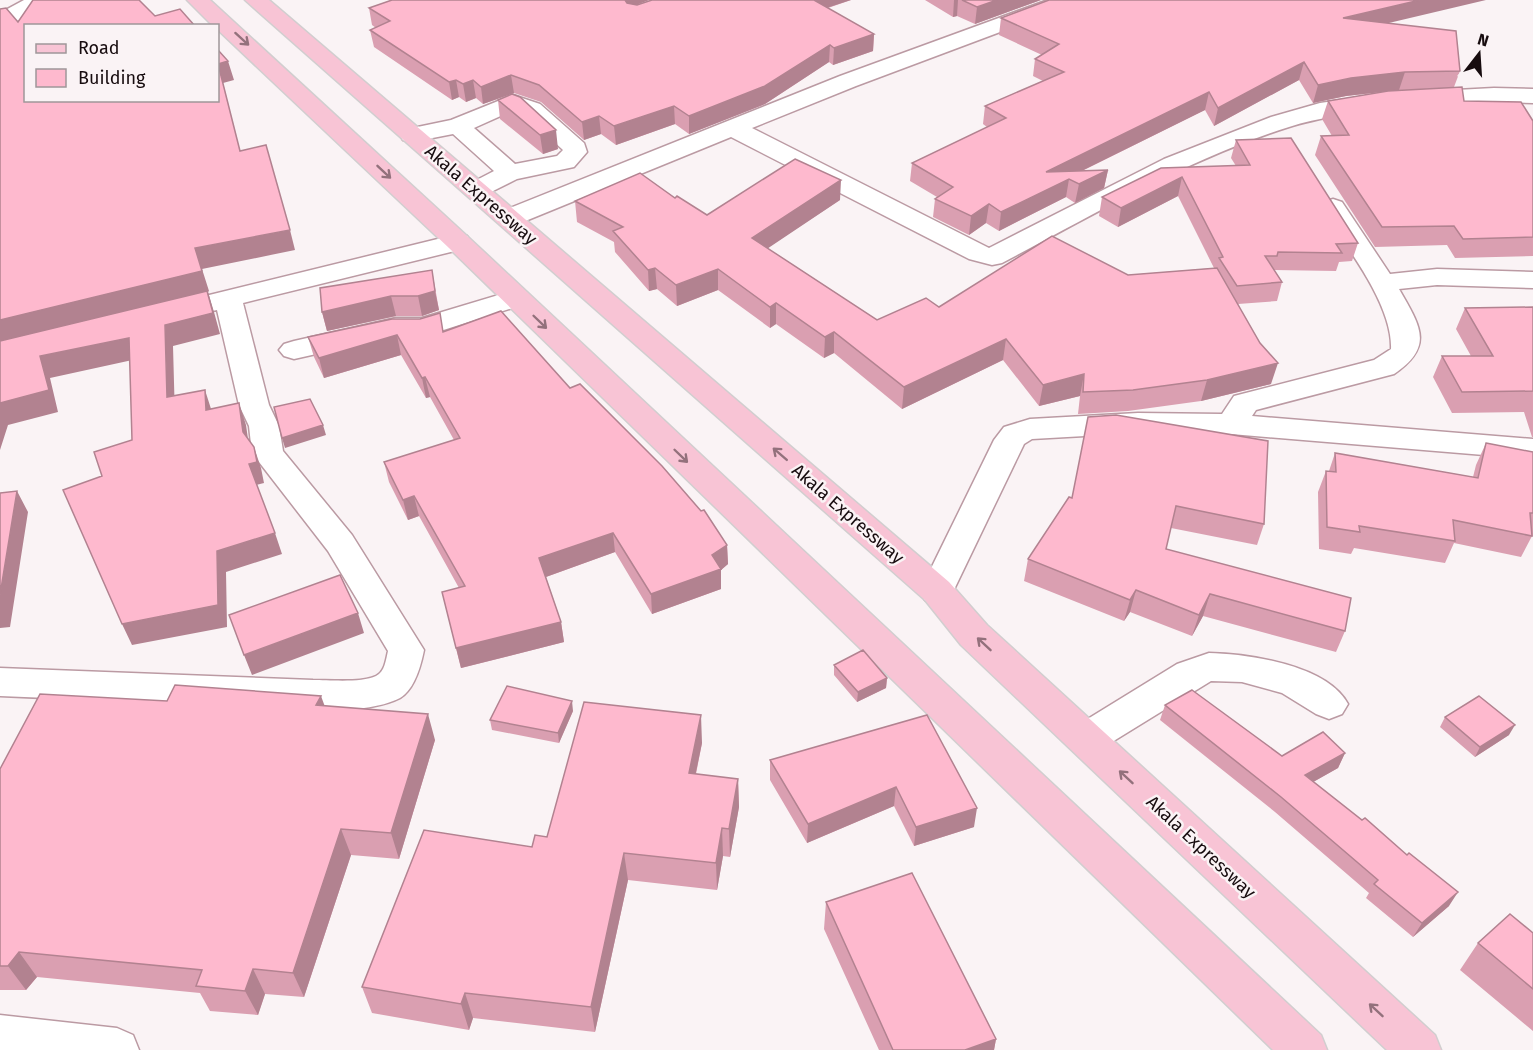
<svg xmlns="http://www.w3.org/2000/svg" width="1533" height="1050" font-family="'Fira Sans',sans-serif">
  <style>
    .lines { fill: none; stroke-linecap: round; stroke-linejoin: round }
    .minor-casing { stroke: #bb9aa3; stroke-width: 3 }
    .major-casing { stroke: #d1cecf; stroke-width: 3 }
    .minor { fill: #fff; fill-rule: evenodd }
    .major { fill: #f8c4d5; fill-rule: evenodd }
    .wall { fill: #da9fb1 }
    .shaded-wall { fill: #b28290 }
    .building { fill: #feb9ce; stroke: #b28290; stroke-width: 1.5 }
    .oneway { stroke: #93717c }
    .labels { text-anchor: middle; stroke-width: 5; stroke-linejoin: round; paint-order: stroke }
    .street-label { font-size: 18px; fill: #170c0f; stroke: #faf3f5 }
  </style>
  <rect width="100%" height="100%" fill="#faf3f5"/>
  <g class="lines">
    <!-- minor casing -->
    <g class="minor-casing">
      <path id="minor" d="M 24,0 L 50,0 L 46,4 L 8,27 L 0,28 L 0,13 Z
        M 1048,0 L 1079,0 L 1075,4 L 856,86 L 752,128 L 989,248 L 1164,159 L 1271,117 L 1320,103 L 1370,96 L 1378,98 L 1382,103 L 1378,108 C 1349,115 1319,117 1289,127 C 1188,159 1095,214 1002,263 L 992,265 L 969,259 L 731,137 L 518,224 L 509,226 L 500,224 L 496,218 L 500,212 L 840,76 Z
        M 1494,88 L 1533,89 L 1533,103 L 1494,102 L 1418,106 L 1410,104 L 1406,99 L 1410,94 L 1418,92 Z
        M 513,95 L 540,104 L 584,143 L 587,152 L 574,167 L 517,179 L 485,195 L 476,198 L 467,195 L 463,190 L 467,185 L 494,171 L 453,134 L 412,142 L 403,140 L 400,135 L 403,130 L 451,120 ZM 514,110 L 524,114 L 563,150 L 557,156 L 515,164 L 474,128 Z
        M 1333,199 L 1342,202 L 1390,274 L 1437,269 L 1533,272 L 1533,288 L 1437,285 L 1399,289 C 1420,326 1435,346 1394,374 L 1256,410 L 1252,416 L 1533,439 L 1533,459 L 1231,434 L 1138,433 L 1032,439 L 1024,444 L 949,600 L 937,604 L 925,600 L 920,591 L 994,440 L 1004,427 L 1030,419 L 1138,413 L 1222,414 L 1234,396 L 1374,360 L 1391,349 C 1393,304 1344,243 1320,207 L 1324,202 Z
        M 458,234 L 467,236 L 471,242 L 467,248 L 243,303 L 269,405 L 279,426 L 283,451 L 352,535 L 424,650 C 421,665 415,689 400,698 C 360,719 265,708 219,706 C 146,702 73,699 0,696 L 0,668 L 313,680 C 329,680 362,683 376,676 C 385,672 386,659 388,651 L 328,551 L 252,453 L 249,426 L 239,405 L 217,310 L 207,312 L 197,310 L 193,304 L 197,298 Z
        M 515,290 L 525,292 L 529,298 L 525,304 L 434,333 L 424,336 L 396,336 L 294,359 L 284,356 L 279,350 L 284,344 L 294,341 L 396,318 L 422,318 Z
        M 1209,653 C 1249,654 1327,665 1348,704 L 1342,714 L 1329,719 L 1316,714 L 1282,693 L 1242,682 L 1211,681 L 1099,750 L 1086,754 L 1073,750 L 1067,739 L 1073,728 L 1177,664 Z
        M 0,1015 L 117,1028 L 133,1035 L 139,1050 L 0,1050 Z"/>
    </g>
    <!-- major casing -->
    <g class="major-casing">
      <path id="major" d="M 187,0 L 210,0 L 467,236 L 1321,1035 L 1327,1050 L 1273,1050 L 449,248 L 218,30 L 218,26 L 213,26 Z
        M 245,0 L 269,0 L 949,582 L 987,625 L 1435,1035 L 1441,1050 L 1387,1050 L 961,645 L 925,600 Z"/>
    </g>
    <!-- minor -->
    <use href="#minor" class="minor"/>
    <!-- major -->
    <use href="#major" class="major"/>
  </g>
  <!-- wall -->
  <path class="wall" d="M 392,0 L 649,0 L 636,5 L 652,0 L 851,0 L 828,8 L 874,34 L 873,51 L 833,65 L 829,62 L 765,104 L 689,134 L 675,124 L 616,145 L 601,134 L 584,140 L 541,102 L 514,93 L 483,104 L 476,98 L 466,102 L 459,97 L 452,100 L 374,47 L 370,30 L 376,28 L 372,25 L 369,8 Z
    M 925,0 L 1041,0 L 975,24 L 957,16 L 953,17 Z
    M 1001,18 L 1388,23 L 1460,71 L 1454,87 L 1464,101 L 1533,121 L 1533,256 L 1455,258 L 1447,245 L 1375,247 L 1315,155 L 1321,136 L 1332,136 L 1322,119 L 1328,101 L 1382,92 L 1346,96 L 1313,103 L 1299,80 L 1214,126 L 1205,110 L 1082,171 L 1108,170 L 1104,188 L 1075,203 L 1066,197 L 999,231 L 986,223 L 969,235 L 933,217 L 935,199 L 937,197 L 910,181 L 912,163 L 987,127 L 983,124 L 985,106 L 1043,81 L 1033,76 L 1035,59 L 1042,55 L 999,35 Z
    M 498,100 L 558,149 L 543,154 L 500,119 Z
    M 1236,140 L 1358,243 L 1352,261 L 1339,262 L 1336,271 L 1274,270 L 1282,282 L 1277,301 L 1238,304 L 1271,384 L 1201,401 L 1128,411 L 1078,414 L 1080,396 L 1039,406 L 1003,360 L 902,409 L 834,353 L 824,358 L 776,324 L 770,328 L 718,290 L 677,306 L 657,289 L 649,291 L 615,252 L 614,242 L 577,222 L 575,201 L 675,198 L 707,215 L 840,200 L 767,248 L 877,320 L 939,307 L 1128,275 L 1214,268 L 1178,196 L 1118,227 L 1099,216 L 1102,197 L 1161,168 L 1236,166 L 1231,158 Z
    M 432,270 L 439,310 L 422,316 L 396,316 L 327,331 L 322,312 Z
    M 1533,307 L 1533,437 L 1532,437 L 1524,412 L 1452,413 L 1433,377 L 1442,356 L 1471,356 L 1456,329 L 1465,308 Z
    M 443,332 L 570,388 L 727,545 L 728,564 L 721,570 L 721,589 L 652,614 L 615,552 L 546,577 L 561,622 L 564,642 L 461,668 L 442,592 L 459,588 L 419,516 L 408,520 L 389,482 L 384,462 L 454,440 L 430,397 L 426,398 L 401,355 L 324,378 L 314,357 L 308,337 Z
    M 1088,417 L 1264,524 L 1257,545 L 1171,528 L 1166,549 L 1345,631 L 1336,652 L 1203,616 L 1192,636 L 1130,612 L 1124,621 L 1024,581 L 1028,559 L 1072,498 Z
    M 1486,443 L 1533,452 L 1533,536 L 1532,536 L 1521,557 L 1454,543 L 1445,563 L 1354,548 L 1351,554 L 1319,549 L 1318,492 L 1326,471 L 1329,471 L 1335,453 L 1473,477 L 1476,465 Z
    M 834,665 L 887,678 L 886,688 L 857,702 L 834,675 Z
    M 167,701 L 325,706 L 435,740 L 399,859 L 351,855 L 304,997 L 265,994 L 258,1015 L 210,1011 L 200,993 L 37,977 L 26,990 L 0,990 L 0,769 Z
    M 1165,705 L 1282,756 L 1345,753 L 1338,768 L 1313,782 L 1449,906 L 1413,937 L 1366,898 L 1369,893 L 1275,812 L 1160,720 Z
    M 573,711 L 559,743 L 492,730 L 490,720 Z
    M 927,715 L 974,827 L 914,846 L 894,806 L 807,843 L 770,780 L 770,760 Z
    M 1445,717 L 1509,735 L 1475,757 L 1440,727 Z
    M 702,743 L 696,774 L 738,779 L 739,807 L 730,857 L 723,856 L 717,890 L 628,880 L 595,1032 L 473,1018 L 469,1030 L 372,1013 L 362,987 L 532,847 L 547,837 Z
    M 826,902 L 996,1039 L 994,1050 L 879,1050 L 824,929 Z
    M 1533,933 L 1533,1031 L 1460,970 L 1478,943 Z"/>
  <!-- shaded-wall -->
  <path class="shaded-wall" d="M 624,0 L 649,0 L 628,8 Z
    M 809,0 L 851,0 L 808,14 Z
    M 954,0 L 958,0 L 957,16 L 953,17 Z
    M 997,0 L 1041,0 L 975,24 L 977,7 Z
    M 1420,0 L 1486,0 L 1338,35 L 1343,18 Z
    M 874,34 L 873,51 L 833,65 L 834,48 Z
    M 830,45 L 829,62 L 765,104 L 689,134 L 689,116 Z
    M 228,61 L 234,80 L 223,83 L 245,171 L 218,64 Z
    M 1304,62 L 1299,80 L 1214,126 L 1218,108 Z
    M 1405,72 L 1399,90 L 1346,96 L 1313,103 L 1318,85 L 1351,78 Z
    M 511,75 L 514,93 L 483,104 L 481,87 Z
    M 456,80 L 459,97 L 452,100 L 449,82 Z
    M 473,80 L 476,98 L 466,102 L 463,84 Z
    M 1209,92 L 1205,110 L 1043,190 L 1046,172 Z
    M 674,106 L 675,124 L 616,145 L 614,126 Z
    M 599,116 L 601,134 L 584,140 L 582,122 Z
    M 556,130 L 558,149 L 543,154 L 540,135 Z
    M 1108,170 L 1104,188 L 1075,203 L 1079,184 Z
    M 1182,177 L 1178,196 L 1118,227 L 1121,208 Z
    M 1069,179 L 1066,197 L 999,231 L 1001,212 Z
    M 841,180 L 840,200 L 752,259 L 752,238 Z
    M 989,204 L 986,223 L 969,235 L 971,216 Z
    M 290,230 L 295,250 L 202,269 L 209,291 L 208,292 L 214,312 L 220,334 L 173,346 L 175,419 L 167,397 L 165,325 L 0,343 L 0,320 L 195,248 Z
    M 655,268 L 657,289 L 649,291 L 648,270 Z
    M 718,269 L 718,290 L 677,306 L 676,285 Z
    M 435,291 L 439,310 L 422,316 L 418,296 Z
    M 391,296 L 396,316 L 327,331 L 322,312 Z
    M 776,303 L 776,324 L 770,328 L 770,307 Z
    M 834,332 L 834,353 L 824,358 L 825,337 Z
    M 397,335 L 401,355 L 324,378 L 319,358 Z
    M 129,338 L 137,359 L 50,378 L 58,412 L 8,425 L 0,450 L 0,403 L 40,356 Z
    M 1006,339 L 1003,360 L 902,409 L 904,387 Z
    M 1278,363 L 1271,384 L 1201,401 L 1207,380 Z
    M 1084,374 L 1080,396 L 1039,406 L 1043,385 Z
    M 425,377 L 430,397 L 426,398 L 422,378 Z
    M 205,390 L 212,412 L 206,410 Z
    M 239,403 L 246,425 L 250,453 L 243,432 Z
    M 323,425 L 326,435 L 285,448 L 282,438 Z
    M 254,447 L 261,468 L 264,483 L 256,485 L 249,464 Z
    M 17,491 L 28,512 L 10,627 L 0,628 L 0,595 Z
    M 414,496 L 419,516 L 408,520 L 403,500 Z
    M 275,533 L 282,554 L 226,572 L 227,627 L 132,645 L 122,624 L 217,551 Z
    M 613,533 L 615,552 L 543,578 L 539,558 Z
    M 727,545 L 728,564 L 721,570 L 721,589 L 652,614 L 651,594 L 712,555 Z
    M 1136,590 L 1130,612 L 1124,621 L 1130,600 Z
    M 1210,594 L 1203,616 L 1192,636 L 1199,615 Z
    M 358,613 L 364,633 L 252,675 L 244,655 Z
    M 561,622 L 564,642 L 461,668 L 456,648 Z
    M 887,678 L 886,688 L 857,702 L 858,692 Z
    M 321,696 L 331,723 L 316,705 Z
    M 572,701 L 573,711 L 559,743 L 558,733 Z
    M 428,714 L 435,740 L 399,859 L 391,833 Z
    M 701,715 L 702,743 L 690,801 L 689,773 Z
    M 1515,725 L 1509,735 L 1475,757 L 1480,747 Z
    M 1345,753 L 1338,768 L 1299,790 L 1305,775 Z
    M 738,779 L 739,807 L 730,857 L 729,829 Z
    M 896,787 L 894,806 L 807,843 L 808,824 Z
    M 977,808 L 974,827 L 914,846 L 916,827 Z
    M 722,828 L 723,856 L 717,890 L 716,863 Z
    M 341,829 L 351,855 L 304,997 L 293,973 Z
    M 624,853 L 628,880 L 595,1032 L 591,1007 Z
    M 1458,892 L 1449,906 L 1413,937 L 1422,923 Z
    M 19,952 L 37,977 L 26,990 L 8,966 Z
    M 253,969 L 265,994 L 258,1015 L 245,991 Z
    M 465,993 L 473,1018 L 469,1030 L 461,1004 Z
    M 996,1039 L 994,1050 L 965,1050 Z"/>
  <!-- building -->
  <path class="building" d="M 33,0 L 139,0 L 155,16 L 180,9 L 195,26 L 26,26 L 26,100 L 218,100 L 218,50 L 228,61 L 218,64 L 240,151 L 266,145 L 290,230 L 195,248 L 202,271 L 0,320 L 0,9 L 6,8 L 18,22 Z
    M 392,0 L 625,0 L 627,3 L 637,5 L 652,0 L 814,0 L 874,34 L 834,48 L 830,45 L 765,86 L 689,116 L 674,106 L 614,126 L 599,116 L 582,122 L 539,85 L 511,75 L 481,87 L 473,80 L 463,84 L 456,80 L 449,82 L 370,30 L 390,21 L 369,8 Z
    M 962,0 L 997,0 L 977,7 Z
    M 1049,0 L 1420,0 L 1343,18 L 1456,31 L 1460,71 L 1405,72 L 1351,78 L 1318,85 L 1304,62 L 1218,108 L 1209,92 L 1046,172 L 1108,170 L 1079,184 L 1069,179 L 1001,212 L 989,204 L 971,216 L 935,199 L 953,187 L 912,163 L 1006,118 L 985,106 L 1064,72 L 1035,59 L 1059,44 L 1001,18 Z
    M 1462,87 L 1464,101 L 1521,102 L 1533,121 L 1533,237 L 1463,239 L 1454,226 L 1382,227 L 1321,136 L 1349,135 L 1328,101 L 1388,91 Z
    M 512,94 L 520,97 L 556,130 L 540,135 L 498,100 Z
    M 1291,138 L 1358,243 L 1336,244 L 1342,253 L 1278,252 L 1277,256 L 1265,256 L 1282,282 L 1237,286 L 1219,258 L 1223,257 L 1182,177 L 1121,208 L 1102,197 L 1161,168 L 1250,165 L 1236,140 Z
    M 795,159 L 841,180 L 752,238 L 877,320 L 926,298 L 939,307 L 1052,236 L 1128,275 L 1217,268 L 1260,343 L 1278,363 L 1207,380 L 1133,390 L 1083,392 L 1084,374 L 1043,385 L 1006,339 L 904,387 L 834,332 L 825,337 L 776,303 L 770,307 L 718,269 L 676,285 L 655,268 L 648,270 L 613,231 L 623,227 L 575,201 L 640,173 L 675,198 L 677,196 L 707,215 Z
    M 432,270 L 435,291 L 418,296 L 391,296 L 322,312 L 320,288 Z
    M 207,291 L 213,313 L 165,325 L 167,397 L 205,390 L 206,410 L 239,403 L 243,432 L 254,447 L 257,462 L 249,464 L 275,533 L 217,551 L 218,605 L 122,624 L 63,490 L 102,476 L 94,452 L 132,440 L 129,338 L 40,356 L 49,390 L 0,403 L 0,341 Z
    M 1533,307 L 1533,391 L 1462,392 L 1442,356 L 1493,356 L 1465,308 Z
    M 501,311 L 570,388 L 580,384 L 662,466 L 701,511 L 704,510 L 727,545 L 712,555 L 721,569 L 651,594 L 613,533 L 539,558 L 561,622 L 456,648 L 442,592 L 465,586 L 414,496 L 403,500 L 384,462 L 460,438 L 425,377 L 422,378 L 397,335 L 319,358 L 308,337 L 392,319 L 420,319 L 440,313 L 443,332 Z
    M 310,399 L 323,425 L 282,438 L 274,407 Z
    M 1116,415 L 1268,441 L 1264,524 L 1176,506 L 1166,549 L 1351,598 L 1345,631 L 1210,594 L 1199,615 L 1136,590 L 1130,600 L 1028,559 L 1069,497 L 1072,498 L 1088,417 Z
    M 1486,443 L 1533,452 L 1533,513 L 1530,513 L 1532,536 L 1453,520 L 1455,541 L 1359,526 L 1360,532 L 1327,527 L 1326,471 L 1336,472 L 1335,453 L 1478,478 Z
    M 17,491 L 0,595 L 0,493 Z
    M 340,575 L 358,613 L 244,655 L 229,615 Z
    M 863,650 L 887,678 L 858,692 L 834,665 Z
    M 175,685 L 321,696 L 316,705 L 428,714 L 391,833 L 341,829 L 293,973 L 253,969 L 245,991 L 196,986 L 202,970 L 19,952 L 8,966 L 0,966 L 0,769 L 40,694 L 167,701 Z
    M 507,686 L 572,701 L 558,733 L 490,720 Z
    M 1192,690 L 1282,756 L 1323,732 L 1345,753 L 1305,775 L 1362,820 L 1365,818 L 1407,855 L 1409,853 L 1458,892 L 1422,923 L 1374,884 L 1378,880 L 1281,797 L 1165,705 Z
    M 1479,696 L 1515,725 L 1480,747 L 1445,717 Z
    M 584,702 L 701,715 L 689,773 L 738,779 L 729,829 L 722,828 L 716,863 L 624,853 L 591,1007 L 465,993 L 461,1004 L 362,987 L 424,830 L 532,847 L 535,835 L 547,837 Z
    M 927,715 L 977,808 L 916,827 L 896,787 L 808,824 L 770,760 Z
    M 912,873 L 996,1039 L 965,1050 L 893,1050 L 826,902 Z
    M 1510,914 L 1533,933 L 1533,989 L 1478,943 Z"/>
  <!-- one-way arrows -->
  <defs><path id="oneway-shaft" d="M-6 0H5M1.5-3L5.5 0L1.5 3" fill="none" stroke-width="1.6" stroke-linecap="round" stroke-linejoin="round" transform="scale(1.5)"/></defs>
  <g class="oneway">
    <use href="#oneway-shaft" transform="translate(242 39) rotate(42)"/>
    <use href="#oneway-shaft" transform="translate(384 172) rotate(43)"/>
    <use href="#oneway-shaft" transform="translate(540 322) rotate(44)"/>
    <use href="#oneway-shaft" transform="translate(780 454) rotate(-139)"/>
    <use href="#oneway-shaft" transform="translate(681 456) rotate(44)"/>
    <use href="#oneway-shaft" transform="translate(984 644) rotate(-137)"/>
    <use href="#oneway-shaft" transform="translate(1126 777) rotate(-137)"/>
    <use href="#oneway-shaft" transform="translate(1376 1010) rotate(-137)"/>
  </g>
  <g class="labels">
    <!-- street labels -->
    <g class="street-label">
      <text transform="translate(481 195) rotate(41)" y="6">Akala Expressway</text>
      <text transform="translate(848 514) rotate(41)" y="6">Akala Expressway</text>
      <text transform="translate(1201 847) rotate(43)" y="6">Akala Expressway</text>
    </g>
  </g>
  <!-- legend -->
  <rect x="24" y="24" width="195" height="78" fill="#faf3f5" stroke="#9f9799" stroke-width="1.5"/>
  <rect x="36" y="44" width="30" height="9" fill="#f8c4d5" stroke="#9f9799" stroke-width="1.5"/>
  <text x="78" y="54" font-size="18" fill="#170c0f">Road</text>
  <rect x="36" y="69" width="30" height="18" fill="#feb9ce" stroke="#9f9799" stroke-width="1.5"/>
  <text x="78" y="84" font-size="18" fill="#170c0f">Building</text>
  <!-- north arrow -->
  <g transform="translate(1479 54) rotate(17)" stroke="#faf3f5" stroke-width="4.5" paint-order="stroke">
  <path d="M0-4.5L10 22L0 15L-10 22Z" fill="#170c0f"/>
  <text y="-9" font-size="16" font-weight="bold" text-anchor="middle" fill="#170c0f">N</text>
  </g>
</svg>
